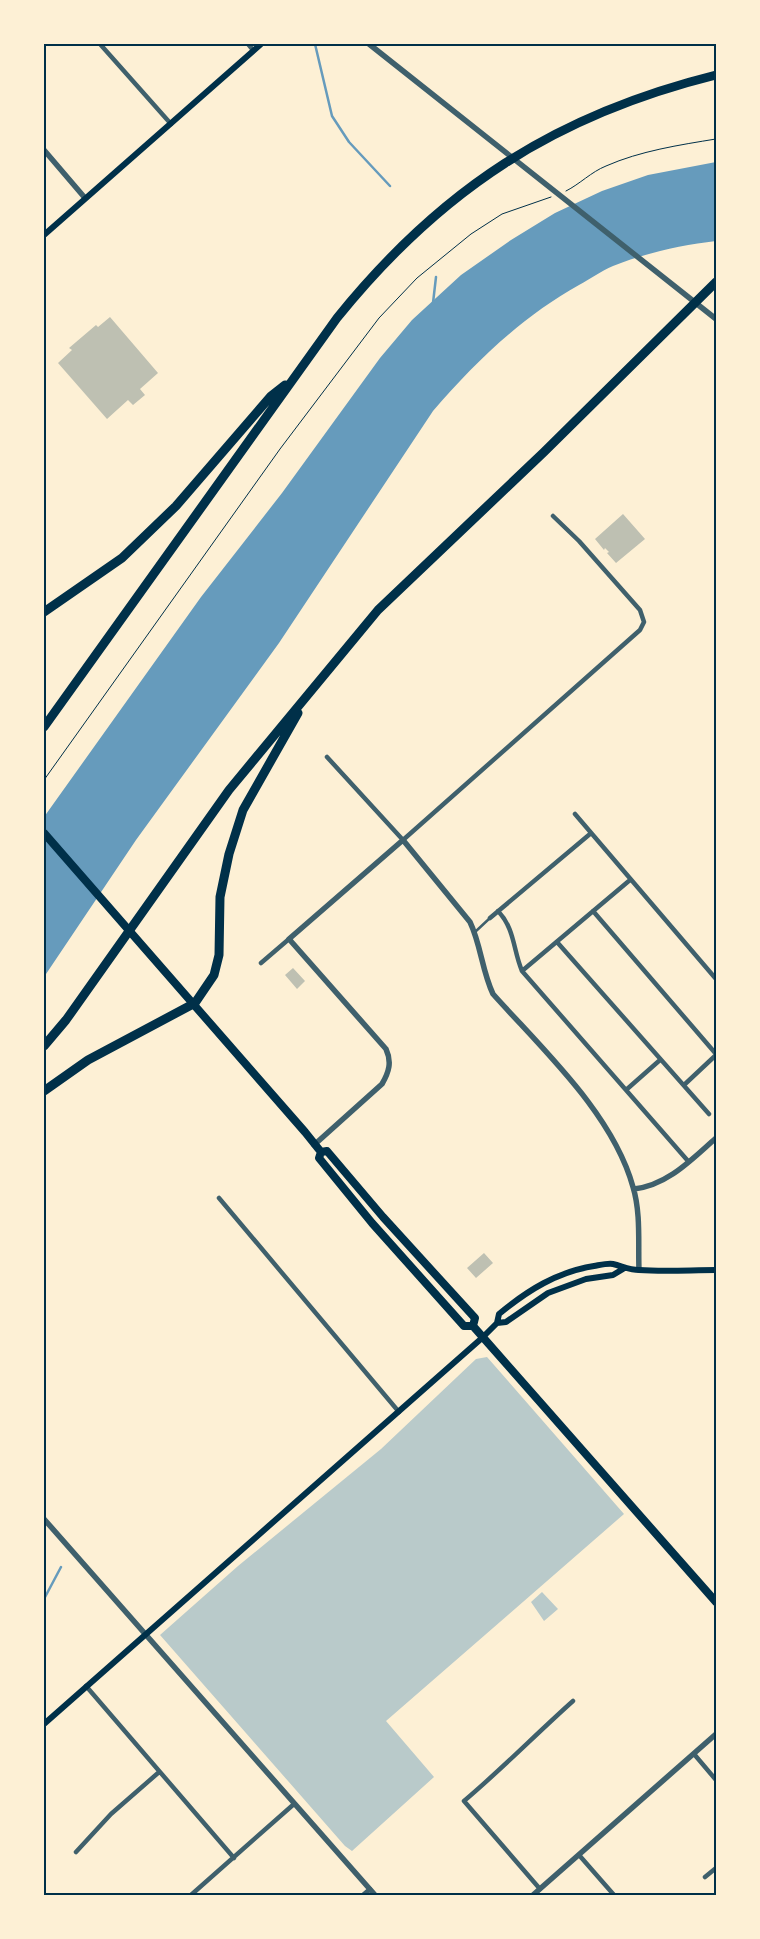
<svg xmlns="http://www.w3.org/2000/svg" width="760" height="1939" font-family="Raleway,sans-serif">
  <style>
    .green { fill: #b9caca }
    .water { fill: #669bbc }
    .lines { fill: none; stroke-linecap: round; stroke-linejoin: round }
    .stream { stroke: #669bbc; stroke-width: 2.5 }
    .building { fill: #bec0b2 }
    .path { stroke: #003049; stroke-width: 1 }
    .service { stroke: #3f606c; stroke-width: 2.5 }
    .minor { stroke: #3f606c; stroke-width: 4.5 }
    .tertiary { stroke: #3f606c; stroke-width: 5.5 }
    .secondary { stroke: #003049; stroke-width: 6 }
    .primary { stroke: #003049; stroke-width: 8 }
    .motorway { stroke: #003049; stroke-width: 9 }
    .neatline { fill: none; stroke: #003049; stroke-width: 2 }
  </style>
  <rect width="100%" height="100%" fill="#fdf0d5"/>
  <!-- green -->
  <path class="green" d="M 487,1357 L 624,1514 L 386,1721 L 434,1777 L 352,1851 L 345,1846 L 160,1635 L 238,1566 L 381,1449 L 476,1359 Z
    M 542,1592 L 558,1609 L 544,1621 L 531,1602 Z"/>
  <!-- water -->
  <path class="water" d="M 716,162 L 716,241 C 682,245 645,253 613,266 C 601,271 590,279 579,285 C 522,317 476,361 433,411 L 279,643 L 136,840 L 44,977 L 44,817 L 201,597 L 282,493 L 380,358 L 412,320 L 461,275 L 511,240 L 555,213 L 602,191 L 648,175 Z"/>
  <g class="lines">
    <!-- stream -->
    <path class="stream" d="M 315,44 L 332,116 L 349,142 L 390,186
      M 433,303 L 436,277
      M 44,1599 L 61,1567"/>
  </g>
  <!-- building -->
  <path class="building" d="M 110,317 L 158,373 L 140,389 L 145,395 L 133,405 L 128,400 L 107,419 L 58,363 L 72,350 L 69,348 L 96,325 L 98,327 Z
    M 623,514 L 645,539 L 616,563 L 607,553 L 609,552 L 605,548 L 604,550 L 595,539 Z
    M 293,968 L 305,981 L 297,989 L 285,975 Z
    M 484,1253 L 493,1263 L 476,1278 L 467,1268 Z"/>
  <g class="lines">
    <!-- path -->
    <path class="path" d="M 566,191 C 580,184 591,172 606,166 C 640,151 679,145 716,139
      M 44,780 L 280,449 L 379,318 L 417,278 L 471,234 L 502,214 L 551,197"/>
    <!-- service -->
    <path class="service" d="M 475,932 L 490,918"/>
    <!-- minor -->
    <path class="minor" d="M 100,44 L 171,124
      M 248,44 L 253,50
      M 327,757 L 403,840 L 640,630 L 644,622 L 640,610 L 579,541 L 553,516
      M 575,814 L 716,979
      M 498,911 C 515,929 513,950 522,971 L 688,1161
      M 593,911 L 716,1054
      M 490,918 L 590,834
      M 557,942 L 709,1114
      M 261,963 L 289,939
      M 522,971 L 630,880
      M 684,1085 L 716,1055
      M 626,1090 L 660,1060
      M 219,1198 L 399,1412
      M 86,1686 L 234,1858
      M 694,1754 L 716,1780
      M 76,1852 L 111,1814 L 158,1773
      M 579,1855 L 614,1895
      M 705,1877 L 716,1868
      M 540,1889 L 464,1801 C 502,1769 536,1734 573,1701
      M 191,1895 L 294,1804
      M 363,1895 L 370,1889"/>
    <!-- tertiary -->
    <path class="tertiary" d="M 369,44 L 716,319
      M 44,150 L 85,198
      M 314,1145 L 382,1084 C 389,1072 392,1062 386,1049 L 289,939 L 403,840 L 470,922 C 481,945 482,971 493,994 C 543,1050 613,1114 633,1187 C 641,1213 638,1244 639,1270
      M 634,1189 C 668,1185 692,1159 716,1138
      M 44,1519 L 375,1895
      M 533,1895 L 716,1734"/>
    <!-- secondary -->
    <path class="secondary" d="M 44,235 L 261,44
      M 497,1323 L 506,1322 L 548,1293 L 586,1279 L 613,1275 L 623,1269
      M 44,1724 L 482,1338 L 497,1323 L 499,1314 C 528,1290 557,1272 594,1266 C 600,1265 608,1263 613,1264 C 622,1266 629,1270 639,1270 C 665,1272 691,1270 716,1270"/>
    <!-- primary -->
    <path class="primary" d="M 44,833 L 305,1132 L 321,1152 L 327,1151 L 383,1217 L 475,1318 L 473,1326
      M 321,1152 L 319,1158 L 372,1223 L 464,1326 L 473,1326
      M 473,1326 L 716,1602"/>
    <!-- motorway -->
    <path class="motorway" d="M 44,612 L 122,558 L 176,506 L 271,396 L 285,385
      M 44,727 L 337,318 C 441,189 555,115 716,75
      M 44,1046 L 66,1020 L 229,790 L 378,610 L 544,452 L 716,282
      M 44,1091 L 88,1060 L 195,1003 L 214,975 L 219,955 L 220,897 L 229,854 L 243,810 L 298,713"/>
  </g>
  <!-- border -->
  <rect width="760" height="1939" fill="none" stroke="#fdf0d5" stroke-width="90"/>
  <rect x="45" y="45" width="670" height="1849" class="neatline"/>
</svg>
